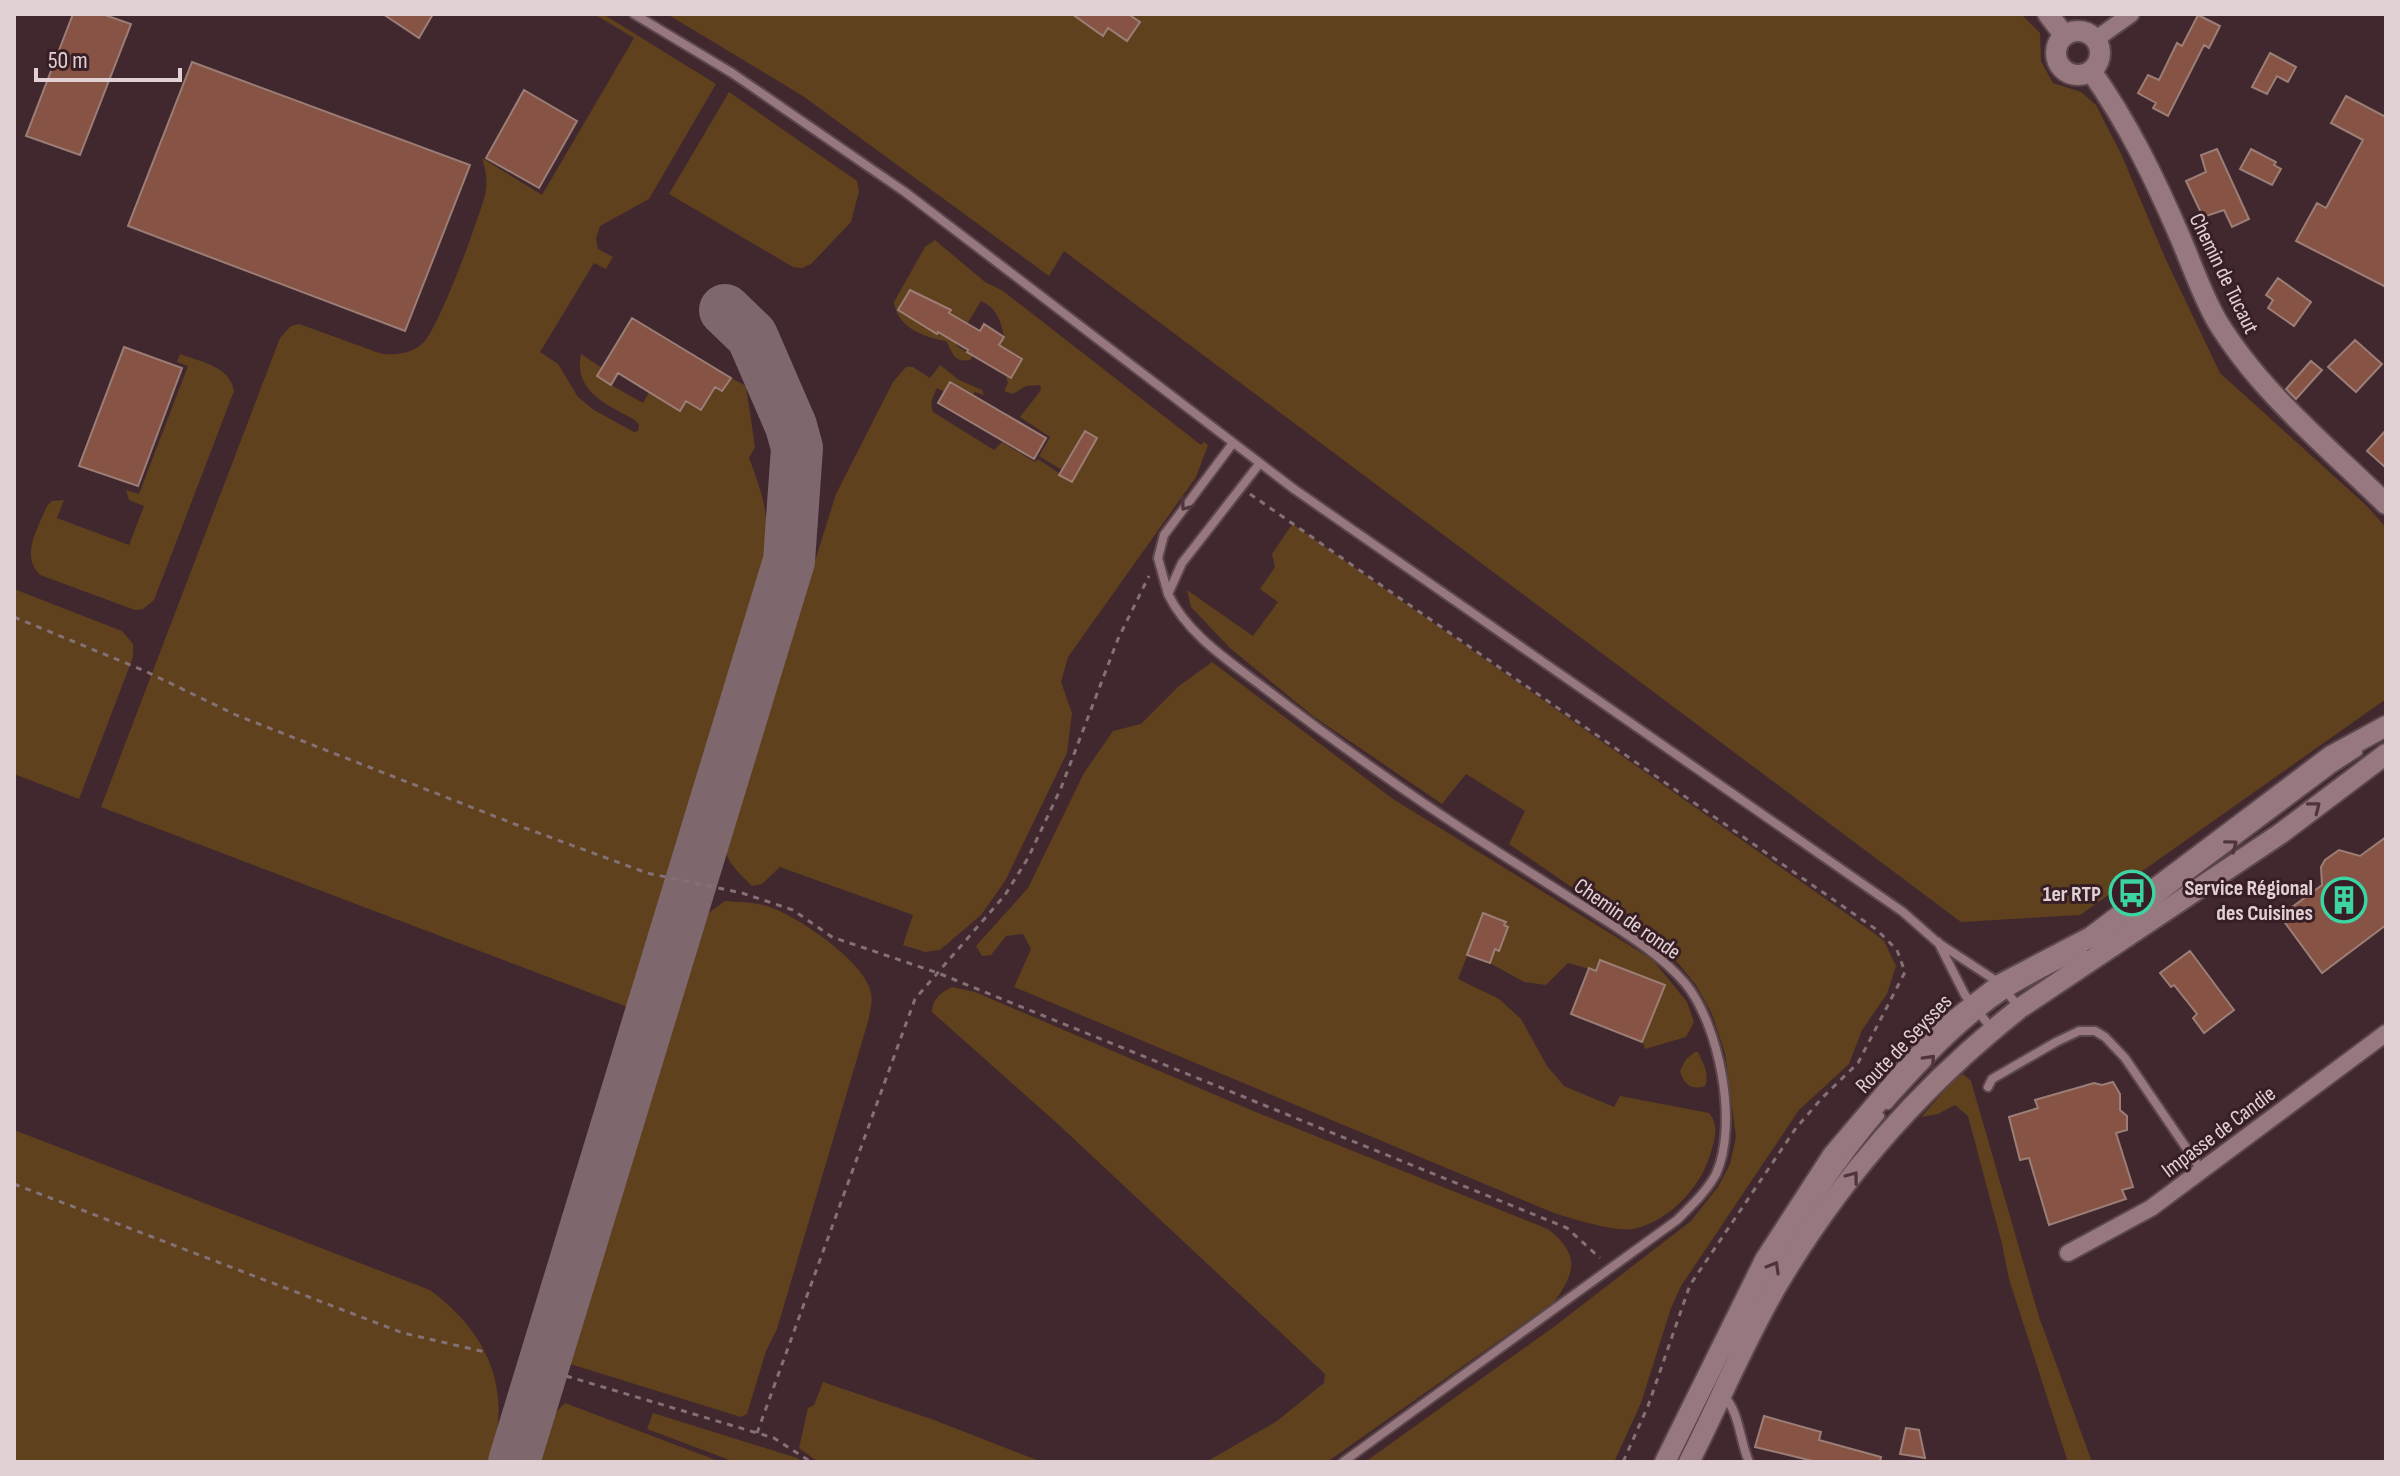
<svg xmlns="http://www.w3.org/2000/svg" width="2400" height="1476" font-family="'Sofia Sans Condensed',sans-serif">
  <style>
    .green { fill: #5f411d; fill-rule: evenodd }
    .lines { fill: none; stroke-linecap: round; stroke-linejoin: round }
    .taxiway { stroke: #7e686e; stroke-width: 52 }
    .building { fill: #865345; stroke: #9b7e76; stroke-width: 2 }
    .service-casing { stroke: #5b474c; stroke-width: 12 }
    .minor-casing { stroke: #5b474c; stroke-width: 20 }
    .secondary-casing { stroke: #5b474c; stroke-width: 24 }
    .path { stroke: #857075; stroke-width: 3; stroke-dasharray: 6 6; stroke-linecap: butt }
    .service { stroke: #96787e; stroke-width: 8 }
    .minor { stroke: #96787e; stroke-width: 16 }
    .secondary { stroke: #96787e; stroke-width: 20 }
    .oneway { stroke: #4f353b }
    .labels { text-anchor: middle; stroke-width: 6; stroke-linejoin: round; paint-order: stroke }
    .street-label { font-size: 22px; fill: #e1d1d4; stroke: #371f25 }
    .poi-label { font-size: 22px; font-weight: bold; fill: #e1d1d4; stroke: #371f25; text-anchor: end }
  </style>
  <rect width="100%" height="100%" fill="#41282f"/>
  <!-- green -->
  <path class="green" d="M 594,14 L 603,14 L 716,84 L 649,199 L 600,226 L 596,238 L 598,249 L 613,257 L 606,269 L 594,263 L 540,352 L 558,364 L 578,397 L 594,410 L 634,432 L 638,431 L 639,425 L 635,420 C 608,405 573,392 581,354 L 602,368 L 597,377 L 643,403 L 649,392 L 686,401 L 701,410 L 715,387 L 722,391 L 731,378 L 746,386 L 755,447 L 749,458 C 769,510 772,529 758,584 L 630,1008 L 101,807 L 280,338 L 291,326 L 299,324 L 382,354 C 396,355 412,354 423,343 C 439,328 478,221 485,195 C 488,182 486,170 482,158 L 542,195 L 634,38 Z
    M 667,14 L 2021,14 L 2040,33 L 2041,61 L 2053,83 L 2081,92 L 2096,105 L 2122,156 L 2166,260 L 2220,373 L 2368,507 L 2386,528 L 2386,699 L 2080,915 L 1961,922 L 1064,251 L 1049,276 L 803,96 Z
    M 729,92 L 857,181 L 859,191 L 851,222 L 811,264 L 802,268 L 793,267 L 669,194 Z
    M 935,240 L 985,282 L 1003,291 L 1201,445 L 1204,442 L 1208,445 L 1196,477 L 1068,657 L 1061,682 L 1072,713 L 1067,753 L 1005,881 L 981,915 L 940,950 L 925,952 L 903,945 L 913,915 L 780,867 L 762,884 L 752,886 C 742,875 727,864 725,848 L 836,494 L 893,382 L 906,367 L 913,367 L 930,378 L 940,365 L 959,380 L 982,390 L 984,395 L 975,392 L 972,395 L 950,382 L 944,392 L 937,388 C 933,396 929,403 933,412 L 994,450 L 1002,442 L 1035,462 L 1038,459 L 1072,482 L 1089,452 L 1077,444 L 1062,470 L 1039,456 L 1050,437 L 1020,417 L 1041,390 L 1040,385 L 1026,386 L 1013,394 L 1004,391 L 1008,383 L 1006,376 L 1011,378 L 1022,359 L 999,345 L 1004,337 C 1001,321 997,308 981,301 L 956,342 L 957,346 L 973,356 L 970,360 C 953,363 953,352 946,341 C 923,337 897,327 894,302 L 925,247 ZM 910,290 L 950,310 L 949,313 L 957,318 L 946,336 L 938,332 L 936,334 L 898,309 Z
    M 180,354 C 201,362 230,366 234,391 L 154,600 L 143,609 L 135,610 L 40,575 C 20,555 38,528 47,506 L 52,501 L 64,500 L 57,518 L 129,545 L 144,506 L 129,500 L 126,490 L 139,494 L 188,366 L 177,362 Z
    M 1294,525 L 1871,931 L 1884,941 L 1896,966 L 1887,994 L 1862,1030 L 1849,1064 L 1799,1110 L 1681,1286 L 1671,1308 L 1641,1403 L 1614,1462 L 1365,1462 L 1555,1326 L 1691,1221 L 1718,1187 L 1730,1164 L 1736,1137 L 1725,1053 L 1712,1014 L 1696,985 L 1674,958 L 1509,844 L 1525,811 L 1466,774 L 1442,804 L 1313,716 L 1230,648 L 1191,607 L 1187,590 L 1253,636 L 1278,602 L 1260,589 L 1275,567 L 1272,554 L 1291,526 Z
    M 14,589 L 122,631 L 133,644 L 133,657 L 79,799 L 14,774 Z
    M 1212,662 L 1393,799 L 1653,960 L 1687,1002 L 1694,1022 L 1686,1037 L 1645,1049 L 1643,1042 L 1664,985 L 1600,960 L 1596,971 L 1568,963 L 1546,985 L 1524,982 L 1490,963 L 1495,949 L 1499,950 L 1508,927 L 1504,925 L 1505,921 L 1484,913 L 1458,979 L 1499,999 L 1521,1019 L 1547,1066 L 1564,1086 L 1614,1107 L 1620,1096 L 1709,1113 C 1718,1124 1716,1135 1712,1148 C 1704,1184 1671,1221 1633,1229 C 1615,1232 1573,1219 1554,1213 L 1014,987 L 1031,949 L 1023,934 L 1006,936 L 991,955 L 982,956 L 976,946 L 1028,888 L 1084,773 L 1113,731 L 1141,724 L 1179,686 Z
    M 725,901 C 737,902 751,902 763,905 C 793,912 866,962 871,993 C 873,1001 870,1010 869,1018 L 777,1329 L 766,1351 L 747,1414 L 741,1417 L 567,1363 L 703,917 Z
    M 952,987 L 975,992 L 1253,1111 L 1548,1229 C 1579,1254 1577,1271 1554,1302 L 1327,1462 L 1206,1462 L 1277,1421 L 1324,1383 L 1325,1374 L 1059,1125 L 932,1012 C 932,999 941,993 952,987 Z
    M 1695,1052 L 1698,1052 C 1703,1063 1710,1074 1705,1086 C 1691,1091 1684,1084 1680,1071 L 1686,1059 Z
    M 1963,1074 L 1971,1081 L 2039,1317 L 2092,1462 L 2068,1462 L 2009,1279 L 2002,1244 L 1968,1116 L 1955,1105 L 1938,1114 L 1921,1117 L 1953,1081 Z
    M 14,1130 L 430,1290 C 489,1334 513,1390 490,1462 L 14,1462 Z
    M 823,1382 L 934,1420 L 1042,1462 L 818,1462 L 799,1448 L 808,1408 L 814,1405 Z
    M 565,1403 L 721,1462 L 537,1462 L 551,1417 Z
    M 653,1413 L 797,1458 L 803,1462 L 735,1462 L 647,1429 Z"/>
  <g class="lines">
    <!-- taxiway -->
    <path class="taxiway" d="M 514,1462 L 789,561 L 797,448 L 791,426 L 752,336 L 725,310"/>
  </g>
  <!-- building -->
  <path class="building" d="M 73,14 L 102,14 L 131,24 L 80,155 L 26,136 Z
    M 383,14 L 433,14 L 419,38 Z
    M 1072,14 L 1128,14 L 1140,22 L 1127,41 L 1108,28 L 1103,36 Z
    M 2198,15 L 2220,26 L 2209,48 L 2204,45 L 2168,116 L 2153,108 L 2156,103 L 2138,93 L 2148,75 L 2159,80 L 2177,43 L 2182,46 Z
    M 2270,53 L 2296,67 L 2288,82 L 2277,76 L 2267,94 L 2252,87 Z
    M 192,62 L 470,165 L 405,331 L 128,226 Z
    M 524,90 L 577,121 L 539,188 L 486,158 Z
    M 2346,96 L 2386,117 L 2386,287 L 2296,241 L 2317,203 L 2326,208 L 2363,140 L 2331,123 Z
    M 2217,149 L 2249,219 L 2232,227 L 2224,210 L 2203,217 L 2186,181 L 2206,172 L 2201,155 Z
    M 2251,149 L 2276,162 L 2274,165 L 2281,169 L 2272,185 L 2240,169 Z
    M 2278,278 L 2311,302 L 2294,326 L 2268,308 L 2273,300 L 2266,295 Z
    M 910,290 L 951,310 L 949,313 L 980,331 L 984,324 L 1004,337 L 999,345 L 1022,359 L 1011,378 L 967,352 L 968,350 L 938,332 L 937,334 L 898,310 Z
    M 632,318 L 731,378 L 722,391 L 715,387 L 701,410 L 686,401 L 680,411 L 618,373 L 611,385 L 597,376 Z
    M 2355,340 L 2382,364 L 2356,392 L 2328,367 Z
    M 124,347 L 182,368 L 138,486 L 79,466 Z
    M 2311,361 L 2322,370 L 2296,399 L 2286,389 Z
    M 950,382 L 1046,438 L 1034,459 L 938,403 Z
    M 2386,430 L 2386,468 L 2367,451 Z
    M 1085,431 L 1097,438 L 1072,482 L 1059,475 Z
    M 2386,837 L 2386,925 L 2322,973 L 2280,916 L 2322,885 L 2321,867 L 2325,860 L 2339,850 L 2360,856 Z
    M 1483,913 L 1506,922 L 1504,925 L 1508,927 L 1499,951 L 1495,949 L 1490,963 L 1467,955 Z
    M 2190,951 L 2234,1010 L 2204,1033 L 2193,1018 L 2197,1014 L 2174,985 L 2171,987 L 2160,973 Z
    M 1600,960 L 1665,985 L 1642,1042 L 1571,1014 L 1589,968 L 1596,971 Z
    M 2113,1082 L 2120,1094 L 2120,1110 L 2127,1116 L 2127,1130 L 2116,1133 L 2133,1187 L 2122,1190 L 2126,1199 L 2049,1225 L 2029,1158 L 2020,1160 L 2009,1117 L 2038,1108 L 2035,1100 L 2094,1083 L 2102,1085 Z
    M 1764,1416 L 1821,1432 L 1819,1440 L 1881,1457 L 1880,1462 L 1817,1462 L 1755,1447 Z
    M 1906,1428 L 1919,1430 L 1925,1458 L 1900,1454 Z"/>
  <g class="lines">
    <!-- service casing -->
    <g class="service-casing">
      <path id="service" d="M 634,14 L 732,73 L 905,192 L 1294,489 L 1903,912 L 1937,942 L 2001,984 L 2019,1008
        M 1233,443 L 1164,535 L 1158,558 L 1168,594 L 1182,563 L 1260,463
        M 1168,594 C 1187,634 1229,661 1263,687 C 1340,746 1419,802 1501,854 C 1532,874 1563,893 1594,913 C 1625,933 1660,954 1685,983 C 1719,1024 1739,1124 1716,1174 C 1707,1191 1691,1206 1677,1220 L 1343,1462
        M 2102,941 L 2332,769 L 2358,752
        M 1938,942 L 1965,995 L 1992,1029
        M 1988,1087 L 1992,1079 L 2056,1042 L 2079,1031 L 2095,1031 L 2105,1037 L 2125,1058 L 2202,1171
        M 1888,1105 C 1924,1065 1961,1024 2006,994 C 2031,978 2058,966 2083,952
        M 1737,1340 C 1777,1259 1822,1185 1880,1116
        M 1722,1394 C 1740,1411 1739,1439 1749,1462"/>
    </g>
    <!-- minor casing -->
    <g class="minor-casing">
      <path id="minor" d="M 2096,39 L 2131,14
        M 2068,1253 L 2151,1208 L 2386,1033"/>
    </g>
    <!-- secondary casing -->
    <g class="secondary-casing">
      <path id="secondary" d="M 2048,14 L 2064,35
        M2056 53a22 22 0 1 1 44 0a22 22 0 1 1-44 0Z
        M 2091,71 C 2128,123 2155,179 2180,237 C 2192,265 2202,295 2217,321 C 2260,392 2327,446 2386,504
        M 1665,1462 L 1765,1260 L 1833,1155 L 1913,1061 L 1951,1023 L 2001,984 L 2091,937 L 2331,756 L 2386,726
        M 1689,1462 C 1719,1403 1745,1339 1779,1282 C 1842,1176 1924,1084 2020,1008 L 2280,834 L 2386,754"/>
    </g>
    <!-- path -->
    <path class="path" d="M 1250,494 L 1877,930 L 1897,950 L 1905,972 L 1858,1063 L 1823,1097 L 1796,1128 L 1690,1285 L 1648,1406 L 1623,1462
      M 14,617 L 145,671 L 236,715 L 517,825 L 647,873 L 742,893 L 793,910 L 832,937 L 938,973 L 1567,1228 L 1600,1258
      M 14,1184 L 403,1333 L 485,1352
      M 566,1376 L 774,1438 L 811,1462
      M 757,1433 L 915,999 L 1005,895 L 1028,858 L 1061,788 L 1118,639 L 1149,576"/>
    <!-- service -->
    <use href="#service" class="service"/>
    <!-- minor -->
    <use href="#minor" class="minor"/>
    <!-- secondary -->
    <use href="#secondary" class="secondary"/>
  </g>
  <!-- one-way arrows -->
  <defs><path id="oneway-chevron" d="M-2-3.5L2.5 0L-2 3.5" fill="none" stroke-width="1.6" stroke-linecap="round" stroke-linejoin="round" transform="scale(2)"/></defs>
  <g class="oneway">
    <use href="#oneway-chevron" transform="translate(1186 505) rotate(127)"/>
    <use href="#oneway-chevron" transform="translate(2315 807) rotate(-38)"/>
    <use href="#oneway-chevron" transform="translate(2232 845) rotate(-37)"/>
    <use href="#oneway-chevron" transform="translate(1930 1060) rotate(-47)"/>
    <use href="#oneway-chevron" transform="translate(1853 1177) rotate(-53)"/>
    <use href="#oneway-chevron" transform="translate(1774 1267) rotate(-60)"/>
  </g>
  <!-- icons -->
  <defs>
    <g id="bus-ring" transform="scale(2.3)"><circle r="9.5" fill="#371f25" stroke="#3dd4a3" stroke-width="1.5"/><path d="M-5-6H5V4H4V6H2V4H-2V6H-4V4H-5ZM-3.5-4V0h7V-4ZM-3.5 1.2v1.5H-2V1.2ZM2 1.2v1.5H3.5V1.2Z" fill="#3dd4a3"/></g>
    <g id="building-ring" transform="scale(2.3)"><circle r="9.5" fill="#371f25" stroke="#3dd4a3" stroke-width="1.5"/><path d="M-4-6H4V6H1V3H-1V6H-4ZM-2.5-4.3h1.7v1.8h-1.7ZM.8-4.3h1.7v1.8H.8ZM-2.5-1h1.7V.8h-1.7ZM.8-1h1.7V.8H.8Z" fill="#3dd4a3"/></g>
  </defs>
  <g fill-rule="evenodd">
    <use href="#bus-ring" x="2132" y="893"/>
    <use href="#building-ring" x="2344" y="900"/>
  </g>
  <g class="labels">
    <!-- street labels -->
    <g class="street-label">
      <text transform="translate(2225 273) rotate(64)" y="8">Chemin de Tucaut</text>
      <text transform="translate(1628 918) rotate(35)" y="8">Chemin de ronde</text>
      <text transform="translate(1903 1043) rotate(-46)" y="8">Route de Seysses</text>
      <text transform="translate(2218 1131) rotate(-37)" y="8">Impasse de Candie</text>
    </g>
    <!-- poi labels -->
    <g class="poi-label">
      <text x="2313" y="895">Service Régional<tspan x="2313" dy="25">des Cuisines</tspan></text>
      <text x="2101" y="901">1er RTP</text>
    </g>
  </g>
  <!-- border -->
  <rect width="2400" height="1476" fill="none" stroke="#e1d1d4" stroke-width="32"/>
  <!-- scale -->
  <path d="M36 68v12h144v-12" fill="none" stroke="#e1d1d4" stroke-width="4"/>
  <text x="48" y="68" font-size="24" fill="#e1d1d4" stroke="#371f25" stroke-width="6" paint-order="stroke">50 m</text>
</svg>
